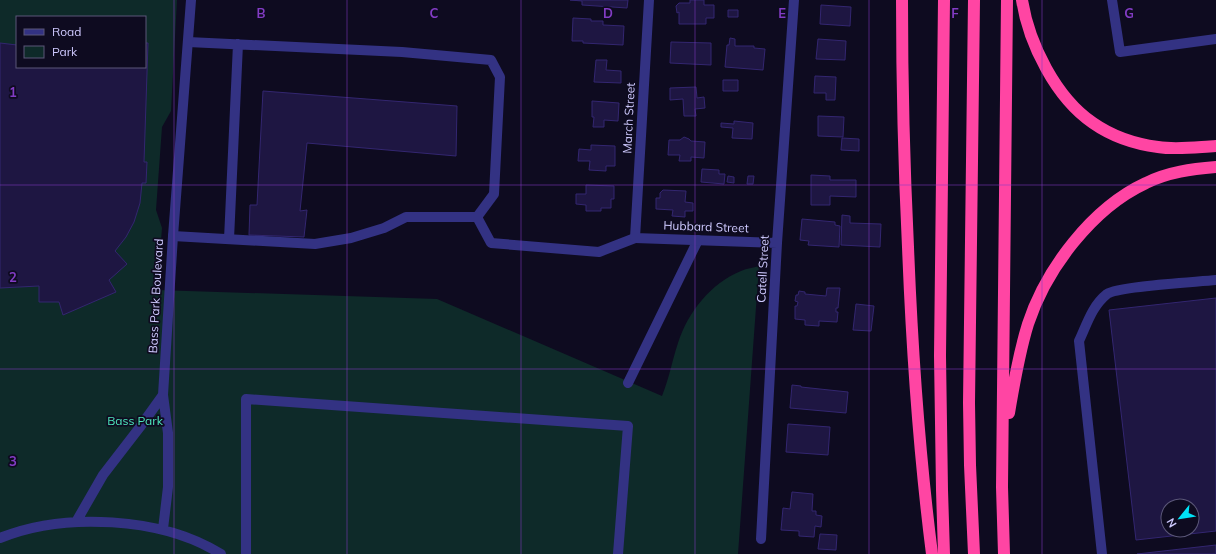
<svg xmlns="http://www.w3.org/2000/svg" width="1216" height="554" font-family="Mulish,sans-serif">
  <style>
    .green { fill: #0e2a29; fill-rule: evenodd }
    .building { fill: #1e1642; stroke: #332670; fill-rule: evenodd }
    .lines { fill: none; stroke-linecap: round; stroke-linejoin: round }
    .lane { stroke: #333283; stroke-width: 10 }
    .street { stroke: #333283; stroke-width: 10 }
    .highway { stroke: #ff45a3; stroke-width: 12 }
    .grid { fill: none; stroke: #833cc5; stroke-width: 1; stroke-opacity: 0.55 }
    .labels { text-anchor: middle; stroke-width: 3.5; stroke-linejoin: round; paint-order: stroke }
    .street-label { font-size: 12px; fill: #cfcaff; stroke: #0e0b20 }
    .park-label { font-size: 12px; fill: #4de8bd; stroke: #0e0b20 }
    .grid-label { font-size: 13px; text-anchor: middle; font-weight: bold; fill: #833cc5; stroke: #0e0b20; stroke-width: 3.5; stroke-linejoin: round; paint-order: stroke }
  </style>
  <rect width="100%" height="100%" fill="#0e0b20"/>
  <!-- green -->
  <path class="green" d="M 0,0 L 177,0 L 171,111 L 162,127 L 156,210 L 162,228 L 157,290 L 437,299 L 662,396 C 669,379 672,361 678,343 C 688,312 711,283 741,271 C 747,268 753,268 759,266 L 738,554 L 0,554 ZM 17,17 L 145,17 L 145,67 L 17,67 Z"/>
  <!-- building -->
  <path class="building" d="M 570,0 L 628,0 L 627,8 L 582,5 L 582,1 Z
    M 690,0 L 704,0 L 704,5 L 714,5 L 714,18 L 706,18 L 706,24 L 679,24 L 679,12 L 677,13 L 676,6 L 679,3 L 690,3 Z
    M 821,5 L 851,7 L 850,26 L 820,24 Z
    M 728,10 L 738,10 L 738,17 L 728,17 Z
    M 573,18 L 591,19 L 591,21 L 603,21 L 603,25 L 624,26 L 623,45 L 583,43 L 583,41 L 572,41 Z
    M 730,38 L 735,39 L 735,46 L 754,46 L 754,48 L 765,49 L 763,70 L 725,67 L 727,45 L 729,45 Z
    M 818,39 L 846,41 L 845,60 L 816,59 Z
    M 671,42 L 711,43 L 711,65 L 670,63 Z
    M 0,43 L 17,45 L 17,67 L 145,67 L 145,43 L 148,43 L 144,162 L 147,162 L 146,183 L 142,183 L 140,203 L 134,222 L 126,237 L 115,251 L 127,264 L 109,280 L 116,292 L 63,315 L 59,302 L 39,302 L 39,286 L 0,288 Z
    M 596,60 L 607,60 L 606,70 L 621,71 L 621,83 L 594,82 Z
    M 815,76 L 836,77 L 835,100 L 826,100 L 826,93 L 814,93 Z
    M 723,80 L 738,80 L 738,91 L 723,91 Z
    M 696,87 L 697,98 L 704,97 L 705,108 L 695,109 L 696,116 L 684,116 L 683,99 L 670,100 L 670,88 Z
    M 263,91 L 457,106 L 456,156 L 307,143 L 300,211 L 307,210 L 304,237 L 249,235 L 250,205 L 257,205 Z
    M 592,101 L 619,103 L 618,121 L 604,120 L 604,127 L 593,127 L 594,117 L 592,117 Z
    M 818,116 L 844,117 L 843,137 L 818,136 Z
    M 734,121 L 753,123 L 752,139 L 732,138 L 733,128 L 721,127 L 721,123 L 734,124 Z
    M 684,137 L 689,139 L 691,141 L 705,142 L 704,158 L 691,157 L 691,161 L 679,161 L 680,155 L 668,155 L 669,140 L 680,140 Z
    M 842,138 L 859,139 L 859,151 L 841,150 Z
    M 591,145 L 615,146 L 615,166 L 606,166 L 606,171 L 589,170 L 590,161 L 578,161 L 579,149 L 591,150 Z
    M 702,169 L 719,170 L 719,174 L 725,174 L 724,184 L 701,182 Z
    M 811,175 L 830,176 L 830,180 L 856,180 L 856,197 L 830,196 L 830,205 L 811,205 Z
    M 728,176 L 734,177 L 734,183 L 727,182 Z
    M 748,176 L 754,176 L 753,184 L 747,184 Z
    M 586,185 L 614,186 L 614,199 L 611,199 L 611,208 L 601,208 L 601,211 L 586,211 L 586,205 L 576,204 L 576,194 L 586,194 Z
    M 663,190 L 686,191 L 685,202 L 693,203 L 693,211 L 685,211 L 685,217 L 672,216 L 673,210 L 656,209 L 656,198 L 660,198 L 660,193 Z
    M 842,215 L 850,216 L 850,223 L 881,224 L 880,247 L 841,245 Z
    M 802,219 L 835,222 L 835,225 L 840,226 L 839,247 L 808,245 L 809,241 L 800,240 Z
    M 827,288 L 840,288 L 838,308 L 836,308 L 836,312 L 838,312 L 837,322 L 819,321 L 819,326 L 805,325 L 805,320 L 795,319 L 795,306 L 797,306 L 798,302 L 795,301 L 796,295 L 798,295 L 799,291 L 805,292 L 805,294 L 826,296 Z
    M 1216,298 L 1216,531 L 1136,540 L 1109,310 ZM 1168,506 L 1192,506 L 1192,530 L 1168,530 Z
    M 856,304 L 874,306 L 871,331 L 853,330 Z
    M 792,385 L 801,386 L 801,387 L 848,392 L 846,413 L 790,408 Z
    M 788,424 L 830,427 L 828,455 L 786,452 Z
    M 792,492 L 813,494 L 812,511 L 816,511 L 816,515 L 822,516 L 821,527 L 815,526 L 814,537 L 799,536 L 799,531 L 781,530 L 783,508 L 790,509 Z
    M 820,534 L 837,535 L 836,550 L 818,549 Z
    M 1216,545 L 1216,554 L 1137,554 Z"/>
  <g class="lines">
    <!-- lane -->
    <path class="lane" d="M 1112,0 L 1120,52 L 1216,39
      M 477,217 L 491,243 L 599,252 L 635,238
      M 173,236 L 315,244 L 351,238 L 384,228 L 406,217 L 477,217 L 494,194 L 500,77 L 491,60 L 402,52 L 188,42
      M 229,239 L 238,44
      M 628,383 L 698,240
      M 246,554 L 246,399 L 628,426 L 618,554
      M 1102,554 L 1079,341 C 1087,324 1092,306 1107,294 C 1118,286 1198,282 1216,280"/>
    <!-- street -->
    <path class="street" d="M 649,0 L 635,238 L 777,243
      M 76,522 L 103,475 L 140,427 L 163,395
      M 163,529 L 168,487 L 168,433 L 163,395 L 173,236 L 191,0
      M 0,538 C 64,512 162,517 221,554
      M 761,539 L 777,243 L 794,0"/>
    <!-- highway -->
    <path class="highway" d="M 902,0 C 902,82 904,165 908,247 C 912,350 919,452 932,554
      M 944,0 L 940,356 L 942,490 L 944,554
      M 1022,0 C 1029,44 1056,98 1093,123 C 1113,137 1135,144 1158,147 C 1177,150 1197,147 1216,146
      M 1009,413 C 1014,383 1019,353 1028,324 C 1046,269 1092,208 1146,183 C 1168,172 1192,169 1216,167
      M 974,554 L 970,465 L 969,403 L 974,0
      M 1004,554 L 1002,487 L 1007,0"/>
  </g>
  <!-- grid -->
  <path class="grid" d="M 174,0 L 174,554M 347,0 L 347,554M 521,0 L 521,554M 695,0 L 695,554M 869,0 L 869,554M 1042,0 L 1042,554M 0,185 L 1216,185M 0,369 L 1216,369"/>
  <g class="labels">
    <!-- street labels -->
    <g class="street-label">
      <text transform="translate(629 118) rotate(-87)" y="4">March Street</text>
      <text transform="translate(706 227) rotate(2)" y="4">Hubbard Street</text>
      <text transform="translate(763 269) rotate(-87)" y="4">Catell Street</text>
      <text transform="translate(156 296) rotate(-87)" y="4">Bass Park Boulevard</text>
    </g>
    <!-- park labels -->
    <g class="park-label">
      <text x="135" y="425">Bass Park</text>
    </g>
  </g>
  <g class="grid-label">
    <text x="261" y="18">B</text>
    <text x="434" y="18">C</text>
    <text x="608" y="18">D</text>
    <text x="782" y="18">E</text>
    <text x="955" y="18">F</text>
    <text x="1129" y="18">G</text>
    <text x="13" y="97">1</text>
    <text x="13" y="282">2</text>
    <text x="13" y="466">3</text>
  </g>
  <!-- legend -->
  <rect x="16" y="16" width="130" height="52" fill="#0e0b20" stroke="#5b5779"/>
  <rect x="24" y="29" width="20" height="6" fill="#333283" stroke="#5b5779"/>
  <text x="52" y="36" font-size="12" fill="#cfcaff">Road</text>
  <rect x="24" y="46" width="20" height="12" fill="#0e2a29" stroke="#5b5779"/>
  <text x="52" y="56" font-size="12" fill="#cfcaff">Park</text>
  <!-- north arrow -->
  <g transform="translate(1180 518) rotate(240)"><circle r="19" fill="#0e0b20" stroke="#5b5779"/>
  <path d="M0-3L7 15L0 10L-7 15Z" fill="#00e2f5"/>
  <text y="-6" font-size="11" font-weight="bold" text-anchor="middle" fill="#cfcaff">N</text>
  </g>
</svg>
